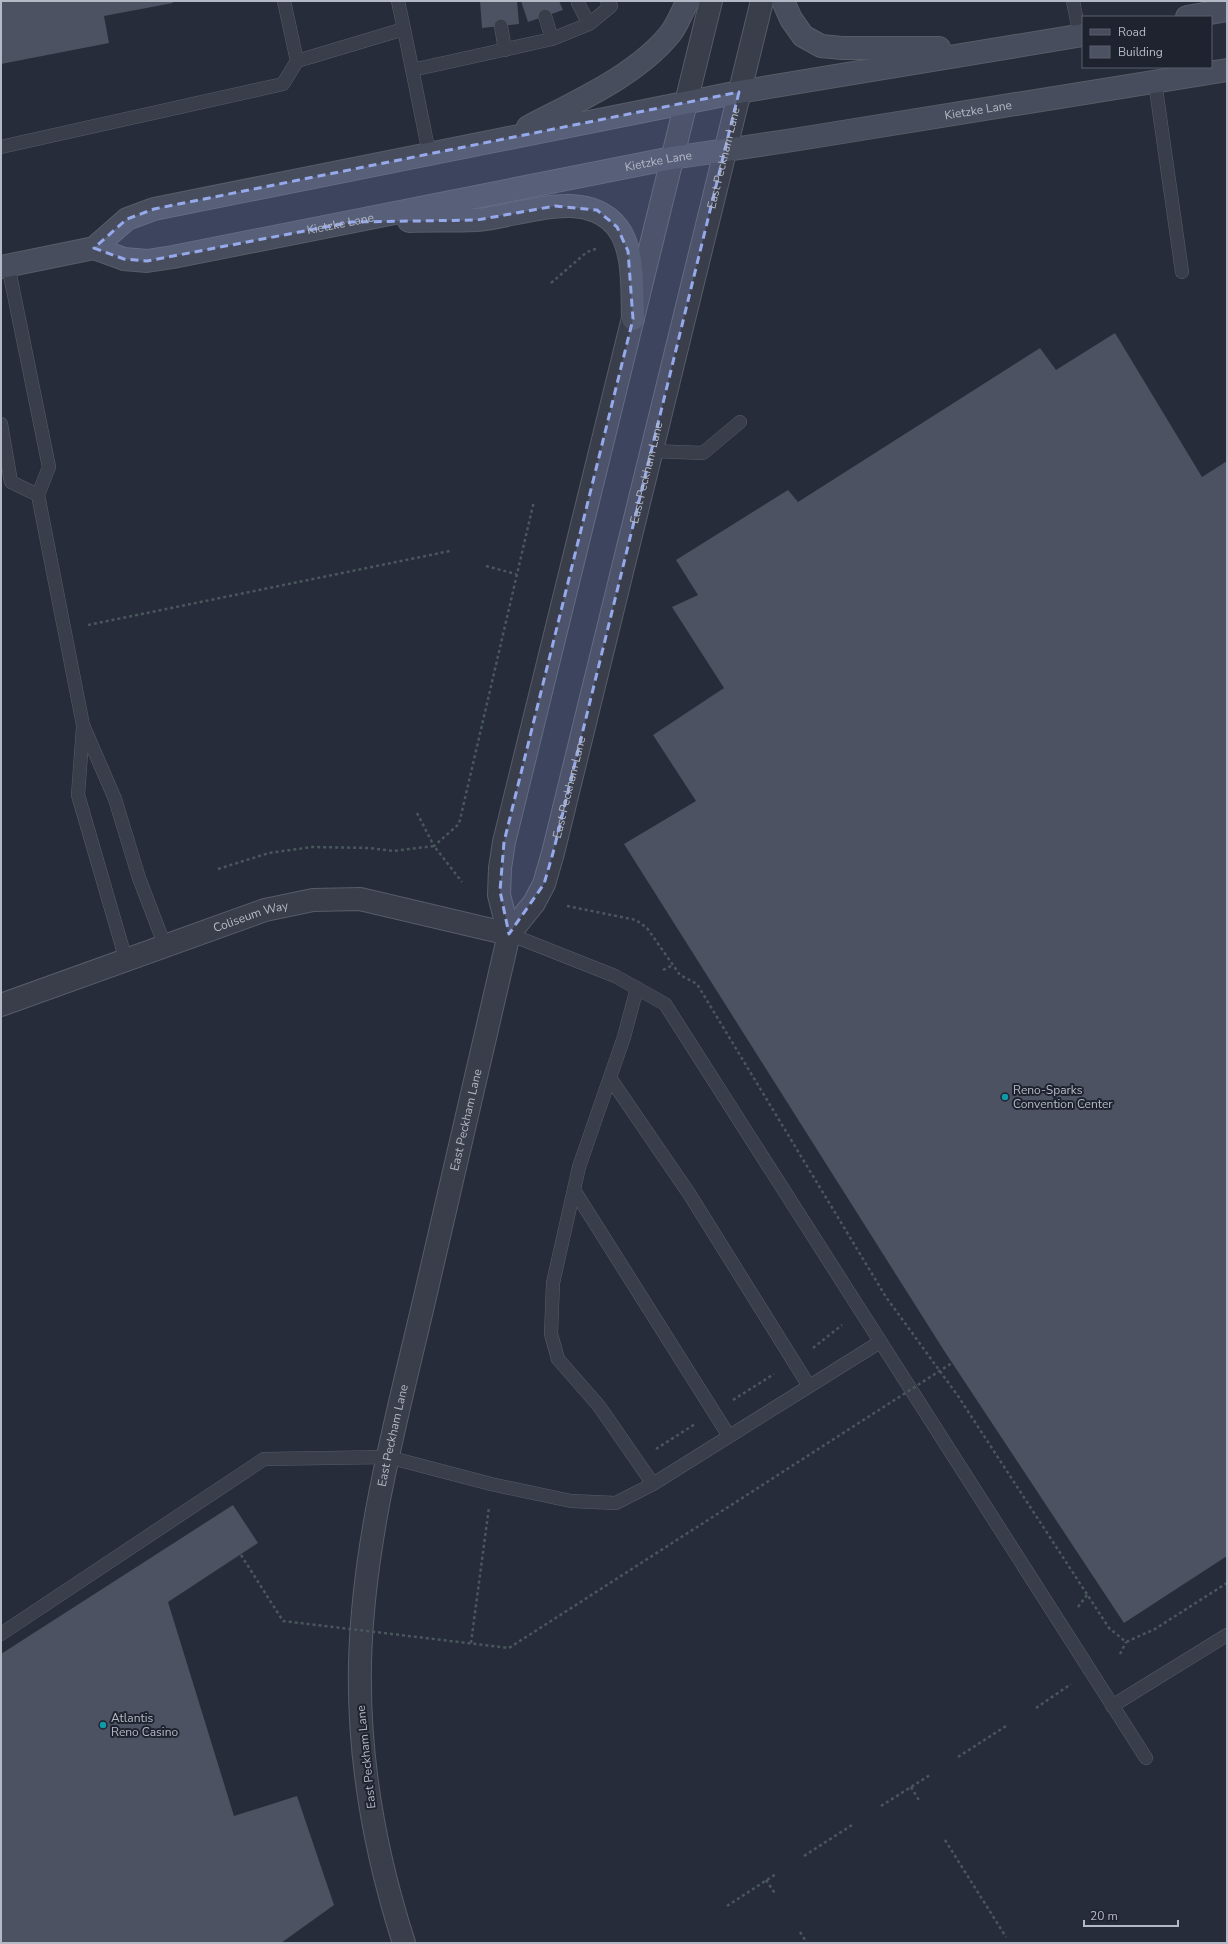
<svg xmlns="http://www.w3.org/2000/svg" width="1228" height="1944" font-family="'Nunito Sans',sans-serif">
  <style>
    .building { fill: #4d5262 }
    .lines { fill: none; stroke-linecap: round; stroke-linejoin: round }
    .service-casing { stroke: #585c68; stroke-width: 14 }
    .minor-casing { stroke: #585c68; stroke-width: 24 }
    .tertiary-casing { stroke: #585c68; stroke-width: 24 }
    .secondary-casing { stroke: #585c68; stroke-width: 24 }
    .path { stroke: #4a575c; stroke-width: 2.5; stroke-dasharray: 3 3; stroke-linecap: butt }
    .service { stroke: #3a3e4a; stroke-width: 13 }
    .minor { stroke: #3a3e4a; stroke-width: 22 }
    .tertiary { stroke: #3a3e4a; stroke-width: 22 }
    .secondary { stroke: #484d5d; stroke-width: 22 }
    .path-bridge { stroke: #4a575c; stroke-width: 2.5; stroke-dasharray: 3 3; stroke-linecap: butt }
    .marked { fill: #95a9eb; fill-opacity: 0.2; stroke: #95a9eb; stroke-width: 3; stroke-dasharray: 8 5; stroke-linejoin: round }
    .culture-dot { fill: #0f9aa8; stroke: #1f232f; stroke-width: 1.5 }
    .labels { text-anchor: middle; stroke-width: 4; stroke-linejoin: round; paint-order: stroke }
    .street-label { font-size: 12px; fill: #b5b9c6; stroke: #1f232f }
    .poi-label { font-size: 12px; fill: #b5b9c6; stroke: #1f232f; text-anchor: start }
  </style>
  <rect width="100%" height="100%" fill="#262c3a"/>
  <!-- building -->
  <path class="building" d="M 1,1 L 172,1 L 173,3 L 104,16 L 109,43 L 1,64 Z
    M 480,1 L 517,1 L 519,24 L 482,28 Z
    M 521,1 L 559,1 L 563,10 L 528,22 Z
    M 1115,333 L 1202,477 L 1227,461 L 1227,1556 L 1124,1623 L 943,1349 L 624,844 L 696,801 L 653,735 L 724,688 L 672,607 L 698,595 L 676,560 L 788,490 L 798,502 L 1040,348 L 1056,370 Z
    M 233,1505 L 258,1543 L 168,1602 L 234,1816 L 297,1796 L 334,1905 L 281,1943 L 1,1943 L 1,1654 Z"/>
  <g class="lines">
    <!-- service casing -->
    <g class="service-casing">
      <path id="service" d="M 284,1 L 297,61
        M 398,1 L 404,29
        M 1073,1 L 1080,35
        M 578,3 L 589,24
        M 501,26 L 505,50
        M 552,39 L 589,24 L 611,6 L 607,1
        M 412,70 L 552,39 L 545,16
        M 1155,82 L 1182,272
        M 1,147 L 283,84 L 297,61 L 404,29 L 429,153
        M 8,265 L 49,467 L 38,495 L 83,725 L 115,799 L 139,878 L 165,946
        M 1,424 L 11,482 L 38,495
        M 652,451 L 703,453 L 740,422
        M 83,727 L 78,795 L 126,960
        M 509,934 L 615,976 L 665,1004 L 1146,1758
        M 637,988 L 624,1037 L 579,1167 L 553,1283 L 551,1334 L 558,1359 L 599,1406 L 653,1484
        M 610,1078 L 690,1195 L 809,1386
        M 574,1190 L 729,1436
        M 1,1634 L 264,1459 L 388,1457 L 491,1484 L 571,1501 L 616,1503 L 653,1484 L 880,1342
        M 1112,1706 L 1227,1635"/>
    </g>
    <!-- minor casing -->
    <g class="minor-casing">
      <g id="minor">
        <path id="s1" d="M 1,1005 L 265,910 L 313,900 L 360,899 L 509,934"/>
      </g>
    </g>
    <!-- tertiary casing -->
    <g class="tertiary-casing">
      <g id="tertiary">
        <path d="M 509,934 L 499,895 L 500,868 L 504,842 L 711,1"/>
        <path id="s2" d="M 404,1943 C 375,1853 358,1758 360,1663 C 363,1539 397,1417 425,1297 C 453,1176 481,1055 509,934 L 534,903 L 544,884 L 553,853 L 762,1"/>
      </g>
    </g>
    <!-- secondary casing -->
    <g class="secondary-casing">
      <g id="secondary">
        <path d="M 783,1 L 791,19 L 803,36 L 821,46 L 842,48 L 939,48"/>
        <path d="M 1187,17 L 1227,10"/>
        <path d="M 528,127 C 575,102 636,76 670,34 C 678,24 682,11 688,1"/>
        <path d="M 409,221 C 431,220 454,221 476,220 C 519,217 584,186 617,227 C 635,249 632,292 633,319"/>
        <path id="s3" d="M 94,248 L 124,259 L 147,261 L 173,257 L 672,158 L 793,140 L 1227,70"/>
        <path d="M 1,267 L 94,248 L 127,219 L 154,209 L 739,92 L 1083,35"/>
      </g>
    </g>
    <!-- path -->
    <path class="path" d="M 551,283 L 587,252 L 598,248
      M 486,566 L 516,574
      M 88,625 L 450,551
      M 417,813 L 434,846 L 459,824 L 534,501
      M 218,869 L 269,853 L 312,847 L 370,848 L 393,851 L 434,846 L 462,882
      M 567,906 L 636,920 L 647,928 L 680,975 L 697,984 L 886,1297 L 958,1396 L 1109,1628 L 1126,1642 L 1155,1629 L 1227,1583
      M 663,970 L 673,965
      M 813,1348 L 842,1325
      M 733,1400 L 774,1374
      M 656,1449 L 695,1424
      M 1078,1607 L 1087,1595
      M 471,1643 L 489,1507
      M 1120,1654 L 1126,1642
      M 1036,1708 L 1071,1684
      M 958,1757 L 1006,1726
      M 911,1787 L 920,1802
      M 881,1806 L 930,1775
      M 945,1840 L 1006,1937
      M 804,1856 L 852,1825
      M 766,1880 L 776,1895
      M 727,1906 L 776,1874
      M 800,1932 L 807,1943"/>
    <!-- service -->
    <use href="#service" class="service"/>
    <!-- minor -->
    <use href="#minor" class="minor"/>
    <!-- tertiary -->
    <use href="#tertiary" class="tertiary"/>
    <!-- secondary -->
    <use href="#secondary" class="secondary"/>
    <!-- path-bridge -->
    <path class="path-bridge" d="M 241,1555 L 283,1621 L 509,1648 L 952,1363"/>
  </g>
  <!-- marked area -->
  <path class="marked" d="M 739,92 L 553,853 L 544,884 L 509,934 L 500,891 L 504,842 L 633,319 L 628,251 L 617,227 L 597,210 L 555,206 L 477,220 L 352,222 L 147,261 L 124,259 L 94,248 L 127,219 L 154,209 Z"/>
  <!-- markers -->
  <g class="culture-dot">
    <circle cx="1005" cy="1097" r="4"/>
    <circle cx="103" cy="1725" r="4"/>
  </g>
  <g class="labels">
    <!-- street labels -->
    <g class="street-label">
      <text dy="4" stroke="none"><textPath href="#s3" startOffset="900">Kietzke Lane</textPath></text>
      <text dy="4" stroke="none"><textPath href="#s2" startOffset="1839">East Peckham Lane</textPath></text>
      <text dy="4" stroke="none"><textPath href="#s3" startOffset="576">Kietzke Lane</textPath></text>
      <text dy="4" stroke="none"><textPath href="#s3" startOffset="252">Kietzke Lane</textPath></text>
      <text dy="4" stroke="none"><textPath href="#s2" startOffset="1515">East Peckham Lane</textPath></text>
      <text dy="4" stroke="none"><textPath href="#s2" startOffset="1191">East Peckham Lane</textPath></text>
      <text dy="4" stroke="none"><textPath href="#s1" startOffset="265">Coliseum Way</textPath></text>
      <text dy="4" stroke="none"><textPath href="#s2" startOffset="839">East Peckham Lane</textPath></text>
      <text dy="4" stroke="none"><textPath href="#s2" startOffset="515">East Peckham Lane</textPath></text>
      <text transform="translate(366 1757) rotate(-96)" y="4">East Peckham Lane</text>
    </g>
    <!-- poi labels -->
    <g class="poi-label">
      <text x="1013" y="1094">Reno-Sparks<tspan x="1013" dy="14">Convention Center</tspan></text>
      <text x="111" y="1722">Atlantis<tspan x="111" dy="14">Reno Casino</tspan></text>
    </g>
  </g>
  <!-- border -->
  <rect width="1228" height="1944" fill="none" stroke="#b5b9c6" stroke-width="4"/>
  <!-- legend -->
  <rect x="1082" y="16" width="130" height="52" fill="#1f232f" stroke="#5b5f6b"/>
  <rect x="1090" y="29" width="20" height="6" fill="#484d5d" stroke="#5b5f6b"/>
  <text x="1118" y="36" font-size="12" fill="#b5b9c6">Road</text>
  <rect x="1090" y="46" width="20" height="12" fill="#4d5262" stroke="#5b5f6b"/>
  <text x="1118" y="56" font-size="12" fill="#b5b9c6">Building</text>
  <!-- scale -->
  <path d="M1084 1920v6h94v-6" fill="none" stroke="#b5b9c6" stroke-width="2"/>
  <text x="1090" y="1920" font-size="12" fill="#b5b9c6" stroke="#1f232f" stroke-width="3" paint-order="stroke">20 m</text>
</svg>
